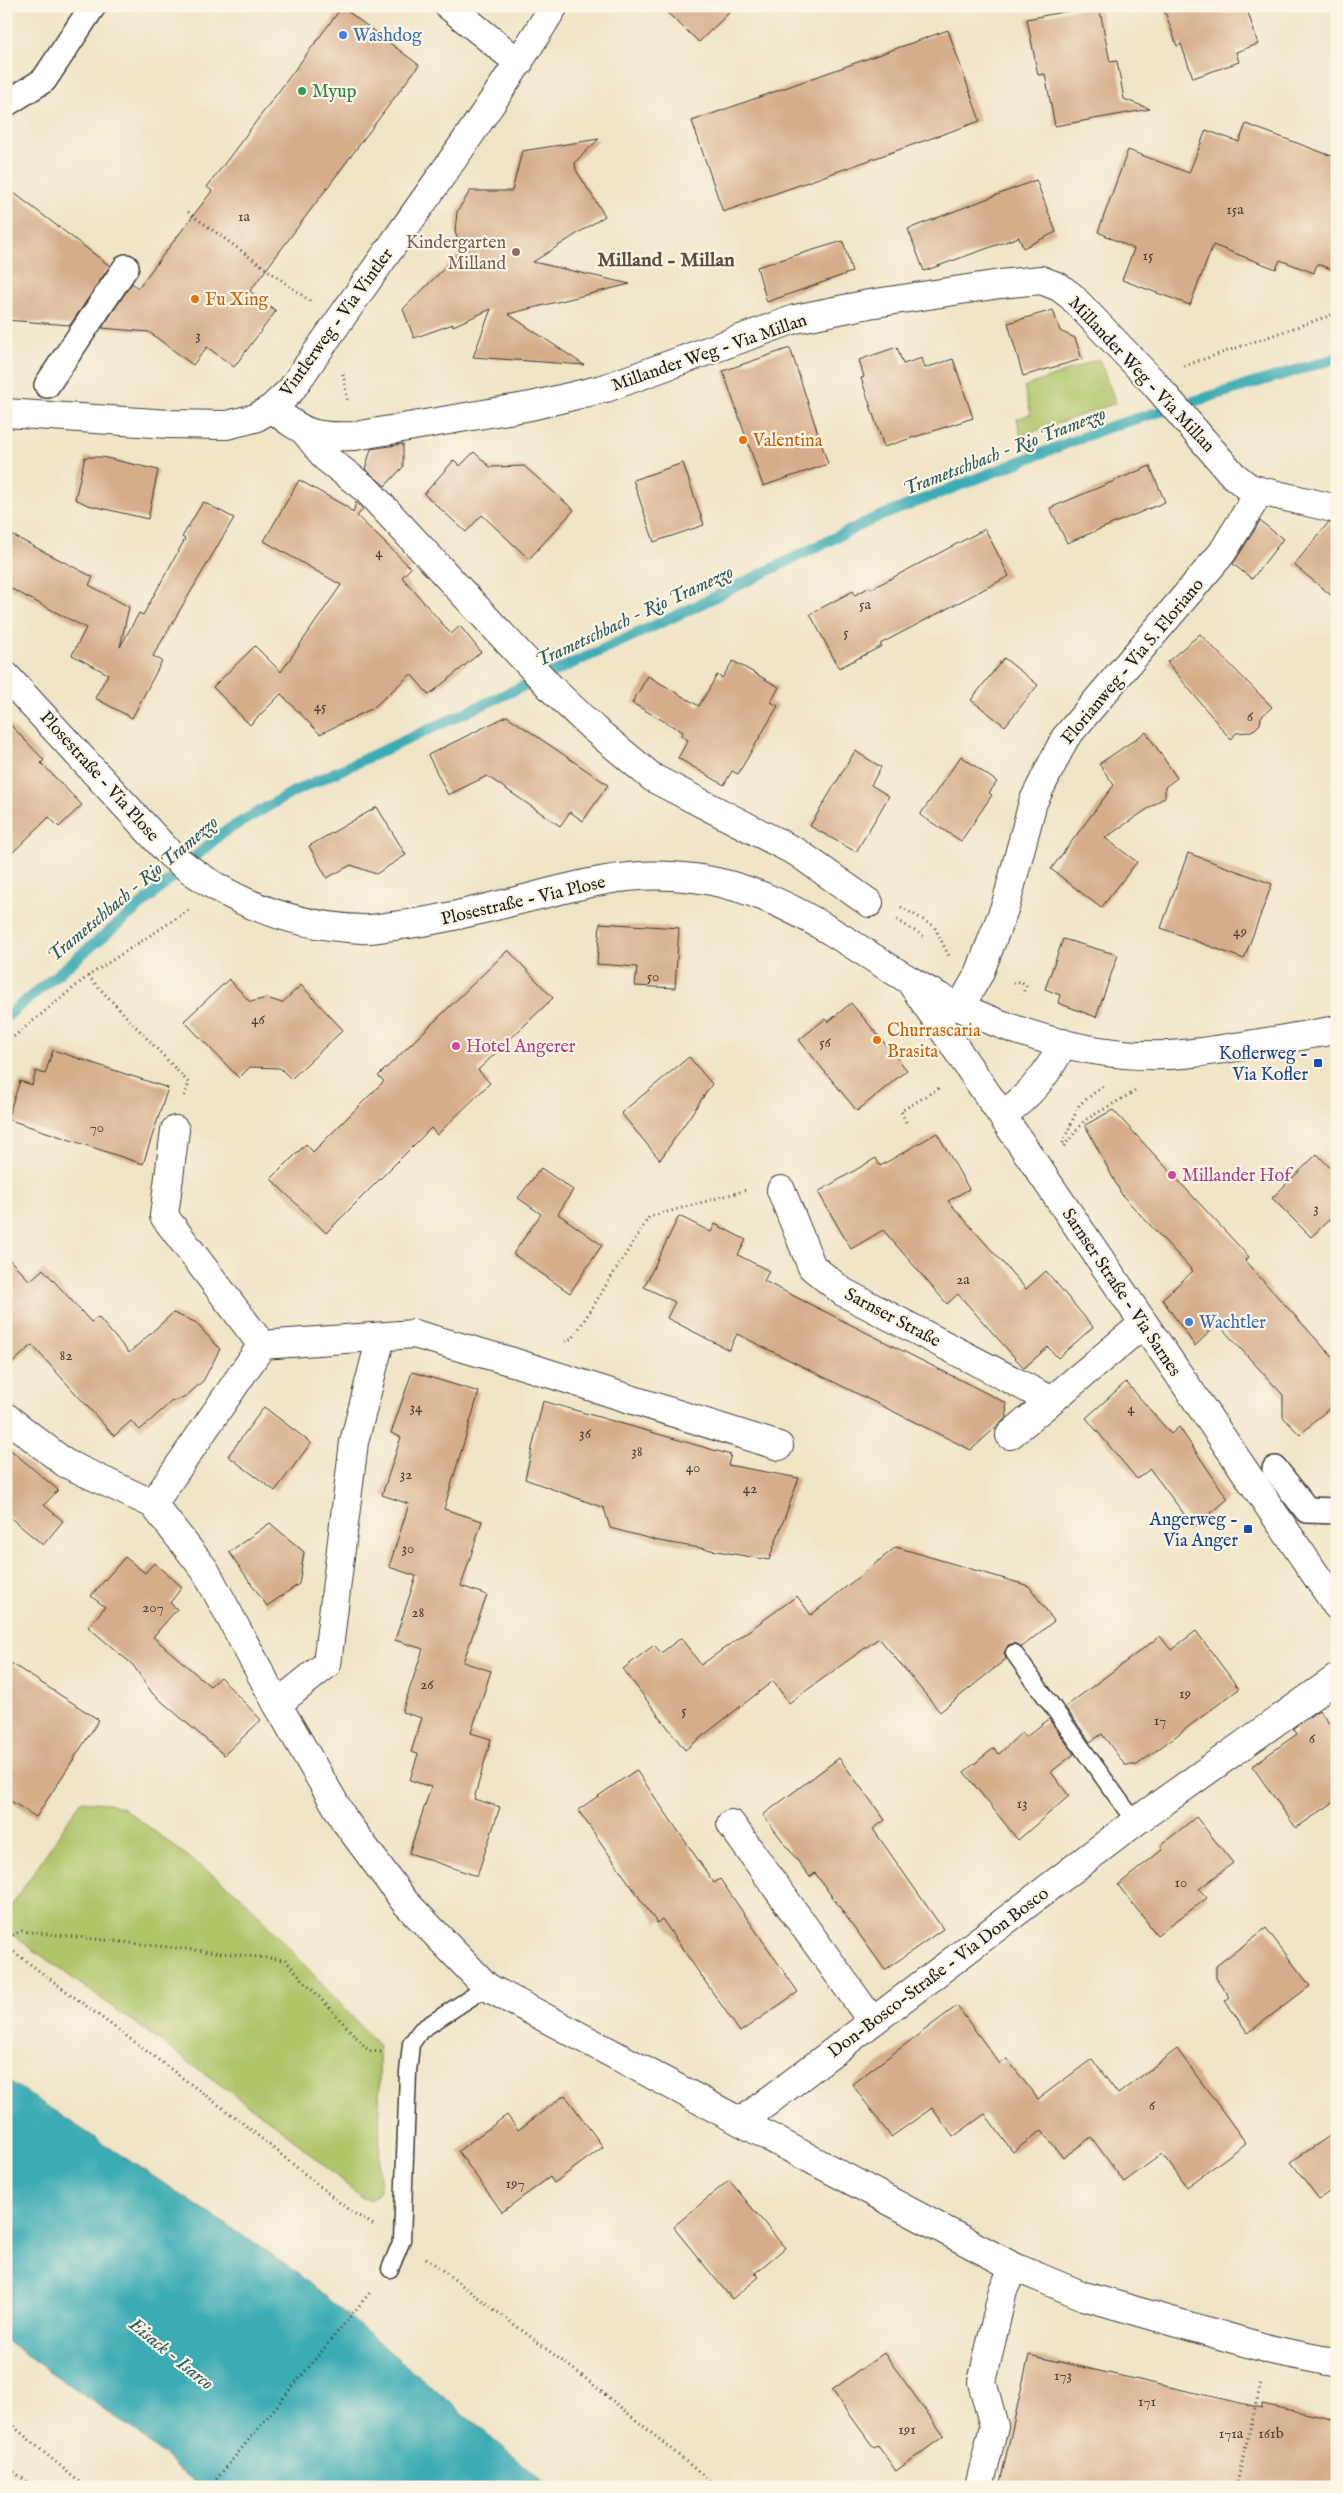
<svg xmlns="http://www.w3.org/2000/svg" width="1343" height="2493" font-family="'IM FELL English',serif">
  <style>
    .green { fill: #afc56a; stroke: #667043 }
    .water { fill: #3aabb4; stroke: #2b6468 }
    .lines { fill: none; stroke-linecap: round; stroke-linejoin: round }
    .stream { stroke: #3aabb4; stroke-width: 11 }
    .building { fill: #d6ad8a }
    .service-casing { stroke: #3c3a36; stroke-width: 19 }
    .pedestrian-casing { stroke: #3c3a36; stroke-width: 28 }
    .minor-casing { stroke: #3c3a36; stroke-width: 30 }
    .tertiary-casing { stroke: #3c3a36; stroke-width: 30 }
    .path { stroke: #3c3a36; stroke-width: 3; stroke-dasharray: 1 4; stroke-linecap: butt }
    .service { stroke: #fff; stroke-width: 16 }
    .pedestrian { stroke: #fff; stroke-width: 25 }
    .minor { stroke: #fff; stroke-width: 28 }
    .tertiary { stroke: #fff; stroke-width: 28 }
    .shop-dot { fill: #3f7fe0; stroke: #fcf5e5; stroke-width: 2 }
    .leisure-dot { fill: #2e9e5b; stroke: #fcf5e5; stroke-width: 2 }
    .education-dot { fill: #8d6e63; stroke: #fcf5e5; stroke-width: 2 }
    .food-dot { fill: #e8710a; stroke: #fcf5e5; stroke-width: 2 }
    .hotel-dot { fill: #d1479c; stroke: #fcf5e5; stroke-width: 2 }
    .transit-dot { fill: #1a4fb4; stroke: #fcf5e5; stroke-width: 2 }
    .labels { text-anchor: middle; stroke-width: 4.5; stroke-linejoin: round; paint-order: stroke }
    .number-label { font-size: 15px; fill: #4a4038 }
    .shop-label { font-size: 18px; fill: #366cbe; stroke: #fcf5e5; text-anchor: start }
    .leisure-label { font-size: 18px; fill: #27864d; stroke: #fcf5e5; text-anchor: start }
    .education-label { font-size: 18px; fill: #785e54; stroke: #fcf5e5; text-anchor: end }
    .food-label { font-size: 18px; fill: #c56008; stroke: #fcf5e5; text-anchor: start }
    .street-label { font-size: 18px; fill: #1c1c1c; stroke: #fcf5e5 }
    .hotel-label { font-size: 18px; fill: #b23c85; stroke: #fcf5e5; text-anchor: start }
    .transit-label { font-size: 18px; fill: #164399; stroke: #fcf5e5; text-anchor: end }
    .water-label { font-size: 19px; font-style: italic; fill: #2a5c60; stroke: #fcf5e5 }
    .quarter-label { font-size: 20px; font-weight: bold; fill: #5d4f42; stroke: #fcf5e5 }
  </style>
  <rect width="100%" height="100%" fill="#fcf5e5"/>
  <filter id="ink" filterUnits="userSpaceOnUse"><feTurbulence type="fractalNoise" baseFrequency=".02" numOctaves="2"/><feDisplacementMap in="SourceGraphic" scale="10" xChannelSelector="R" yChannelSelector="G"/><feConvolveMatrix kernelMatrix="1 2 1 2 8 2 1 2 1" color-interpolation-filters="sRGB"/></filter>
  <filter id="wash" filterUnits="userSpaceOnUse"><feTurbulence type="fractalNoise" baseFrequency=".0096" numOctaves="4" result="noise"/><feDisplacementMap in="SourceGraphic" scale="20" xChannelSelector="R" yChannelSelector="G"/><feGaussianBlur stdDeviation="1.12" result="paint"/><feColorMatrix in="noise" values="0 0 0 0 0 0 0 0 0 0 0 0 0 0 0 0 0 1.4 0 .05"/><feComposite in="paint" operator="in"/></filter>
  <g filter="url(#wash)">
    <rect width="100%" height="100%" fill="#f0e4c6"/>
    <!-- green -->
    <path class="green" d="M 1099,359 L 1116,403 L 1021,436 L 1017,419 L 1031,414 L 1024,387 Z
      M 81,1801 L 108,1803 L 123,1808 L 242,1897 L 379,2046 L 380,2190 L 371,2200 L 362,2198 L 280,2128 L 6,1930 L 6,1914 Z"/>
    <!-- water -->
    <path class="water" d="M 6,2079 L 290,2267 L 550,2487 L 199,2487 L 138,2433 L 6,2341 Z"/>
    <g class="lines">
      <!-- stream -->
      <path class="stream" d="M 6,1017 L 147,900 L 222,833 L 293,792 L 682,613 L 873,519 L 1109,427 L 1337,358"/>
    </g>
    <g id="blocks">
      <!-- building -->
      <path class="building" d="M 660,6 L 736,6 L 699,42 Z
        M 1093,6 L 1099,6 L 1110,62 L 1117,61 L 1124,99 L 1150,109 L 1055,126 L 1045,74 L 1038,75 L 1027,19 Z
        M 1163,6 L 1246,6 L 1258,44 L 1236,52 L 1239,62 L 1193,78 L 1181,44 L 1177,46 Z
        M 342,7 L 419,65 L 250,291 L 276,311 L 234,367 L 207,347 L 193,365 L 149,332 L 102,328 L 132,283 L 138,288 L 212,191 L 207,187 Z
        M 948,30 L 980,121 L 723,212 L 692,121 Z
        M 1246,124 L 1337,158 L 1337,271 L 1317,264 L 1314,273 L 1280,260 L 1276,269 L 1213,245 L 1190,305 L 1122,280 L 1134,249 L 1098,232 L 1128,150 L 1189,173 L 1206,130 L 1239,142 Z
        M 599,139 L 575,162 L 576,170 L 605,216 L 533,262 L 630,284 L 508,314 L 584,365 L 473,357 L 491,309 L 453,326 L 453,324 L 414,338 L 403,309 L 462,251 L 455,232 L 457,212 L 470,191 L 512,191 L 522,151 Z
        M 1036,180 L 1056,232 L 1023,248 L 1019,237 L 924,271 L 908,229 Z
        M 6,187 L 110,266 L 70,325 L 6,320 Z
        M 843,241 L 852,272 L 767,302 L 757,267 Z
        M 1053,310 L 1060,331 L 1075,338 L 1082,359 L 1023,376 L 1008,323 Z
        M 897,347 L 903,364 L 922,358 L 925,368 L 953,359 L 973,418 L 884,447 L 861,378 L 864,377 L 859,360 Z
        M 790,348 L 828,464 L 763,486 L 723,371 Z
        M 403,444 L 403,467 L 385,486 L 365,469 L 371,449 Z
        M 474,452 L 490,467 L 524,466 L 574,510 L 529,559 L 482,515 L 466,532 L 424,494 L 454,460 L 460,466 Z
        M 85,457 L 102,457 L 158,470 L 148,519 L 88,505 L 75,499 Z
        M 683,463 L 704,525 L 654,542 L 633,480 Z
        M 1150,466 L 1165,502 L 1067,543 L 1050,508 Z
        M 299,480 L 347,507 L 353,513 L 356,502 L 363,509 L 357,516 L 411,568 L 402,577 L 451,634 L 460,626 L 481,652 L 429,695 L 411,674 L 373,708 L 320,734 L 281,694 L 250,725 L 213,687 L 255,646 L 281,672 L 341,585 L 264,541 Z
        M 203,502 L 234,518 L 153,656 L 162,661 L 132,718 L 95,698 L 108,674 L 72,655 L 86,628 L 6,586 L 6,532 L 93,577 L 89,585 L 129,607 L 120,647 L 139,613 L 143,615 L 185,539 L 182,537 Z
        M 1260,521 L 1283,539 L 1252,579 L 1233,564 Z
        M 1328,523 L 1337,524 L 1337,600 L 1294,565 Z
        M 985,529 L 1009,576 L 880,644 L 882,646 L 839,668 L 810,614 L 853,591 L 855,595 L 870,587 L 871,589 Z
        M 1200,634 L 1272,707 L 1261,717 L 1260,724 L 1255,729 L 1249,732 L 1236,733 L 1231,740 L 1167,662 Z
        M 1004,658 L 1038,685 L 1005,726 L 971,700 Z
        M 733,661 L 779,687 L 771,702 L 778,706 L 738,774 L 732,771 L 724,785 L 678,758 L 688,740 L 681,736 L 683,732 L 632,703 L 648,676 L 699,706 L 717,675 L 722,678 Z
        M 507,716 L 608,785 L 583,821 L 570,812 L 560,826 L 487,776 L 448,795 L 428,755 Z
        M 6,720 L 44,760 L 41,763 L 82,805 L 59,827 L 49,817 L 6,859 Z
        M 1146,732 L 1177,778 L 1165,787 L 1165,797 L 1105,838 L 1137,862 L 1101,908 L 1051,869 L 1114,785 L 1099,764 Z
        M 855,751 L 881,767 L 871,785 L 889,796 L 856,852 L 810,826 Z
        M 961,756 L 997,782 L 989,793 L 992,795 L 961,841 L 920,815 Z
        M 377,807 L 406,855 L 376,874 L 351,865 L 327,878 L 309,846 Z
        M 1188,853 L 1272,884 L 1244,959 L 1161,928 Z
        M 600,923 L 679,928 L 675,988 L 635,986 L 637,967 L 597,964 Z
        M 1063,939 L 1118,955 L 1096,1017 L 1058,1003 L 1060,995 L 1045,989 Z
        M 508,950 L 553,998 L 478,1070 L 490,1083 L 437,1135 L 431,1128 L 326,1233 L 271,1179 L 306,1144 L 313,1152 L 384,1081 L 378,1076 Z
        M 229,979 L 250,1002 L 267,998 L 282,1003 L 301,985 L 343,1030 L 291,1079 L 280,1068 L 250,1067 L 239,1078 L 184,1021 Z
        M 851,1003 L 907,1070 L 857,1111 L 799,1040 L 825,1019 L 828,1022 Z
        M 53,1050 L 168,1088 L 143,1164 L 7,1119 L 20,1081 L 32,1085 L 36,1071 L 45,1074 Z
        M 689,1057 L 712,1084 L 660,1160 L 621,1113 Z
        M 1113,1110 L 1249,1257 L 1245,1261 L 1337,1362 L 1337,1401 L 1300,1435 L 1283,1417 L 1283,1395 L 1218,1324 L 1195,1346 L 1162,1299 L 1193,1271 L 1122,1195 L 1085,1125 Z
        M 937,1133 L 969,1189 L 948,1201 L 1026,1289 L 1046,1271 L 1093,1327 L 1058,1358 L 1048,1347 L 1024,1368 L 958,1294 L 947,1304 L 883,1230 L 851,1249 L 818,1192 L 876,1158 L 880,1166 Z
        M 1317,1154 L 1337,1175 L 1337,1212 L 1311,1237 L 1272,1198 Z
        M 541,1168 L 573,1190 L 558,1214 L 602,1245 L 570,1293 L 513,1254 L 541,1214 L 518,1198 Z
        M 679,1216 L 711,1232 L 715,1224 L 746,1240 L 738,1255 L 769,1271 L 764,1281 L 1006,1403 L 1007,1417 L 971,1450 L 737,1334 L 729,1350 L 667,1318 L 675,1302 L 644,1287 Z
        M 6,1256 L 30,1281 L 43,1269 L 91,1322 L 98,1317 L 129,1353 L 173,1313 L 195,1322 L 220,1349 L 203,1381 L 184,1398 L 172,1401 L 140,1430 L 131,1421 L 114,1436 L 32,1345 L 6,1369 Z
        M 412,1372 L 479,1392 L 444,1509 L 482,1521 L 461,1586 L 487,1595 L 463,1662 L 491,1671 L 471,1733 L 491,1739 L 474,1799 L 500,1807 L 477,1876 L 409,1853 L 431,1787 L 410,1780 L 418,1754 L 411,1752 L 422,1718 L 402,1712 L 423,1649 L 395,1640 L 416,1576 L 389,1567 L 409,1504 L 382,1495 L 401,1437 L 391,1433 Z
        M 1126,1382 L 1171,1434 L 1179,1427 L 1228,1499 L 1194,1527 L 1150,1469 L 1137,1479 L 1086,1418 Z
        M 543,1401 L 731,1455 L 728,1465 L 799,1478 L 769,1560 L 659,1541 L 610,1528 L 604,1508 L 525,1479 Z
        M 264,1407 L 311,1443 L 275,1491 L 228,1456 Z
        M 6,1446 L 58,1490 L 44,1505 L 63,1521 L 43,1545 L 6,1514 Z
        M 270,1523 L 304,1552 L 299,1584 L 267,1606 L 229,1552 Z
        M 896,1547 L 1029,1586 L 1054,1621 L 1022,1647 L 1014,1643 L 1008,1645 L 1004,1653 L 1006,1659 L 940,1712 L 879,1638 L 789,1703 L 773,1681 L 685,1750 L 623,1669 L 654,1645 L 661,1653 L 681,1638 L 701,1665 L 797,1596 L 811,1615 Z
        M 125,1557 L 145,1573 L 154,1563 L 182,1587 L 170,1603 L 177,1609 L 153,1637 L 210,1686 L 220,1677 L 261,1720 L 224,1755 L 152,1693 L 133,1665 L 88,1627 L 105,1607 L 91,1596 Z
        M 1196,1631 L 1239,1689 L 1137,1765 L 1125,1765 L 1102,1734 L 1090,1742 L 1065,1707 L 1160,1636 L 1171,1650 Z
        M 6,1660 L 99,1720 L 36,1817 L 6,1798 Z
        M 1319,1710 L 1337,1734 L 1337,1800 L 1296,1828 L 1252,1766 L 1297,1734 L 1293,1728 Z
        M 1049,1719 L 1074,1754 L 1051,1772 L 1069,1796 L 1018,1840 L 964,1772 L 994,1748 L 999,1754 L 1022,1732 L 1026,1737 Z
        M 839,1758 L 885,1820 L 873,1829 L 943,1929 L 885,1970 L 815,1873 L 810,1877 L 763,1815 Z
        M 636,1770 L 714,1883 L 720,1879 L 798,1992 L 740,2032 L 662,1919 L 657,1923 L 578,1810 Z
        M 1196,1817 L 1233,1863 L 1199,1889 L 1207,1898 L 1157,1935 L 1118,1885 L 1163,1849 L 1161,1845 Z
        M 1266,1928 L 1310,1986 L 1248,2033 L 1225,2001 L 1230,1997 L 1216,1978 L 1216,1966 Z
        M 957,2006 L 1000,2064 L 1007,2059 L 1038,2099 L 1092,2059 L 1118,2094 L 1177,2049 L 1246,2143 L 1187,2187 L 1162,2154 L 1124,2182 L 1091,2137 L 1063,2158 L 1042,2130 L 1013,2152 L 985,2114 L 953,2137 L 932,2108 L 891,2137 L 852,2084 Z
        M 565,2095 L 603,2147 L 554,2183 L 550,2177 L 502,2212 L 458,2151 L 507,2115 L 518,2130 Z
        M 1337,2131 L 1337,2186 L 1319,2199 L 1291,2162 Z
        M 729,2180 L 785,2248 L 755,2273 L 759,2277 L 732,2299 L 673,2227 Z
        M 884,2353 L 944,2436 L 896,2471 L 878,2446 L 874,2448 L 832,2390 Z
        M 1029,2355 L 1262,2408 L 1262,2404 L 1337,2420 L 1337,2487 L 999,2487 Z"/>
    </g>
  </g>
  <g filter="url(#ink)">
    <use href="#blocks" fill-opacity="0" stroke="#3c3a36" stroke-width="1"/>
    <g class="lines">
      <!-- service casing -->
      <g class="service-casing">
        <path id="service" d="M 1014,1653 L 1135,1822
          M 390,2269 L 402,2240 L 408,2072 L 411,2044 L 421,2030 L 487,1987"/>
      </g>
      <!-- pedestrian casing -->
      <g class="pedestrian-casing">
        <path id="pedestrian" d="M 6,104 L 44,80 L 93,6
          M 47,385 L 126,267
          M 1275,1469 L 1307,1510 L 1337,1511"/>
      </g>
      <!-- minor casing -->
      <g class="minor-casing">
        <path id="minor" d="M 449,6 L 519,63
          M 272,408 C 304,434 313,438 355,436 L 531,406 L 606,388 L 795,319 L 869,304 L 1000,284 L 1041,280 L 1059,287 L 1071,296 L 1154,383 L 1233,475 L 1248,487 L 1260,491 L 1337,509
          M 6,413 L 169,424 L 227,425 L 255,418 L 272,408 L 291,390 C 378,262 473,138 554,6
          M 306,433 L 326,458 L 367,490 L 553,690 L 593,728 L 653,778 L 798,853 L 869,903
          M 960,1007 L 979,974 L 1006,904 L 1033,802 L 1065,738 L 1222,553 L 1260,491
          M 175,1130 L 164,1216 L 262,1345
          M 781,1190 L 812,1267 L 843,1292 L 1050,1400
          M 6,1417 L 65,1463 L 153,1504 L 205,1570 L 277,1704 L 345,1821 L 405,1902 L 487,1987 L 1014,2267 L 1084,2296 L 1272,2350 L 1337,2363
          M 1010,1435 L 1143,1324
          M 153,1504 L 262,1345 L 414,1334 L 513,1362 L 779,1446
          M 277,1704 L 327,1664 L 354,1442 L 381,1337
          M 731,1824 L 872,2021
          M 741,2122 L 1135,1822 L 1337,1678
          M 979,2487 L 994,2426 L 982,2382 L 1003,2290 L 1014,2267"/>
      </g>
      <!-- tertiary casing -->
      <g class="tertiary-casing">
        <path id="tertiary" d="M 6,676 L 170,854 C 226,901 289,926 362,929 C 372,930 383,927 393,926 C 440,921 486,908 532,897 C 578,885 624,873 672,876 C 791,882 861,962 962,1008 C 1030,1039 1109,1061 1184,1054 C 1235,1049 1286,1038 1337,1030
          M 912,984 L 1337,1606
          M 1002,1115 C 1029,1097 1049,1073 1063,1043"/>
      </g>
      <!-- path -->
      <path class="path" d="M 188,212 L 310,301
        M 1184,366 L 1337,313
        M 343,374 L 348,403
        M 901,907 L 934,926 L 949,956
        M 897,920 L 926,938
        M 88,976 L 189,1083 L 184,1097
        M 1013,983 L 1021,981 L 1026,986 L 1022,995
        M 6,1043 L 88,976 L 189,910
        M 906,1122 L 901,1111 L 941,1087
        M 1063,1143 L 1079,1105 L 1103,1086
        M 1064,1146 L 1085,1120 L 1137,1090
        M 565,1341 L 573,1338 L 649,1217 L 747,1190
        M 6,1943 L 14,1934 L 22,1931 L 285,1960 L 369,2051 L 382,2052
        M 6,1946 L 240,2121 L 350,2211 L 374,2225
        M 426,2258 L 585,2378 L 717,2487
        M 6,2420 L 85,2487
        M 6,2466 L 34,2487
        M 210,2487 L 372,2290
        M 1236,2487 L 1261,2383"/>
      <!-- service -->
      <use href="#service" class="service"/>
      <!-- pedestrian -->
      <use href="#pedestrian" class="pedestrian"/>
      <!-- minor -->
      <use href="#minor" class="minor"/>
      <!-- tertiary -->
      <use href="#tertiary" class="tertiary"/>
    </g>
  </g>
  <!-- markers -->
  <g class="shop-dot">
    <circle cx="343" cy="35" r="5"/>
    <circle cx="1189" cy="1322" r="5"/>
  </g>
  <circle class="leisure-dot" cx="302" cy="91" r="5"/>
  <circle class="education-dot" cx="516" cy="252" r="5"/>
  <g class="food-dot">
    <circle cx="195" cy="299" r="5"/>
    <circle cx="743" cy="440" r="5"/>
    <circle cx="877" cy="1040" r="5"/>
  </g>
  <g class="hotel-dot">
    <circle cx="456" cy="1046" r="5"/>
    <circle cx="1172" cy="1175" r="5"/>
  </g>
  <g class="transit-dot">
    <rect x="1313" y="1058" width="10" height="10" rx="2.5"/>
    <rect x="1243" y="1524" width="10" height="10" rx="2.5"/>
  </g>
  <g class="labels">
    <!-- number labels -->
    <g class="number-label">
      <text x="1235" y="214">15a</text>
      <text x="244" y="221">1a</text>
      <text x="1148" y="260">15</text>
      <text x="198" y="340">3</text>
      <text x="379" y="557">4</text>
      <text x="865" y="609">5a</text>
      <text x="846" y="637">5</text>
      <text x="320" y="711">45</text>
      <text x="1250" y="721">6</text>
      <text x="1240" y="936">49</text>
      <text x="653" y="981">50</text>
      <text x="258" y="1024">46</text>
      <text x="825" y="1047">56</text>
      <text x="97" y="1132">70</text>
      <text x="1316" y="1213">3</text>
      <text x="963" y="1284">2a</text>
      <text x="66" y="1360">82</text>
      <text x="416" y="1412">34</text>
      <text x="1131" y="1413">4</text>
      <text x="585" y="1438">36</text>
      <text x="637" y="1456">38</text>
      <text x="693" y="1472">40</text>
      <text x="406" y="1479">32</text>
      <text x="750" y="1493">42</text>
      <text x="408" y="1553">30</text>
      <text x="153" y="1612">207</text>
      <text x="418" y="1617">28</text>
      <text x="427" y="1689">26</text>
      <text x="1185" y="1698">19</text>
      <text x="684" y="1715">5</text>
      <text x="1160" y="1725">17</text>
      <text x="1312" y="1743">6</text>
      <text x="1022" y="1808">13</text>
      <text x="1181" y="1887">10</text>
      <text x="1152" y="2110">6</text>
      <text x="515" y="2188">197</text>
      <text x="1063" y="2380">173</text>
      <text x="1147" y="2406">171</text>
      <text x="907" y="2434">191</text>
      <text x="1231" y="2438">171a</text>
      <text x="1271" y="2438">161b</text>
    </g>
    <!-- shop labels -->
    <g class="shop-label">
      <text x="353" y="41">Washdog</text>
      <text x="1199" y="1328">Wachtler</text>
    </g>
    <!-- leisure labels -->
    <g class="leisure-label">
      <text x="312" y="97">Myup</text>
    </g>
    <!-- education labels -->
    <g class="education-label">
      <text x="506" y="248">Kindergarten<tspan x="506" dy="21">Milland</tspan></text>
    </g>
    <!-- food labels -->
    <g class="food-label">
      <text x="205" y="305">Fu Xing</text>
      <text x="753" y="446">Valentina</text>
      <text x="887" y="1036">Churrascaria<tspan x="887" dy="21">Brasita</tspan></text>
    </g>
    <!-- street labels -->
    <g class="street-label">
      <text transform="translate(336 322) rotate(-54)" y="6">Vintlerweg - Via Vintler</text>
      <text transform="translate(709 352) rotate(-19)" y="6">Millander Weg - Via Millan</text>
      <text transform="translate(1142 374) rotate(47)" y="6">Millander Weg - Via Millan</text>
      <text transform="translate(1132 661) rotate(-50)" y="6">Florianweg - Via S. Floriano</text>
      <text transform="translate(100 776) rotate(48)" y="6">Plosestraße - Via Plose</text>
      <text transform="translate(523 900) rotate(-13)" y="6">Plosestraße - Via Plose</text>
      <text transform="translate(1122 1292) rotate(56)" y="6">Sarnser Straße - Via Sarnes</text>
      <text transform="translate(893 1317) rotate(28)" y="6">Sarnser Straße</text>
      <text transform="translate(938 1972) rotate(-37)" y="6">Don-Bosco-Straße - Via Don Bosco</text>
    </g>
    <!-- hotel labels -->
    <g class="hotel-label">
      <text x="466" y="1052">Hotel Angerer</text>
      <text x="1182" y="1181">Millander Hof</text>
    </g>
    <!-- transit labels -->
    <g class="transit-label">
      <text x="1308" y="1059">Koflerweg -<tspan x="1308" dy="21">Via Kofler</tspan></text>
      <text x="1238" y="1525">Angerweg -<tspan x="1238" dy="21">Via Anger</tspan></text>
    </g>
    <!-- water labels -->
    <g class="water-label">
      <text transform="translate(1004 450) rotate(-21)" y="7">Trametschbach - Rio Tramezzo</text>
      <text transform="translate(634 615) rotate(-25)" y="7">Trametschbach - Rio Tramezzo</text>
      <text transform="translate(132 888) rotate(-40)" y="7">Trametschbach - Rio Tramezzo</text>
      <text transform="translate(172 2353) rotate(39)" y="7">Eisack - Isarco</text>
    </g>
    <!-- quarter labels -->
    <g class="quarter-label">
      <text x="666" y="266">Milland - Millan</text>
    </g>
  </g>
  <!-- margin -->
  <rect width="1343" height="2493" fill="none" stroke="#fcf5e5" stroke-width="25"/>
</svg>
